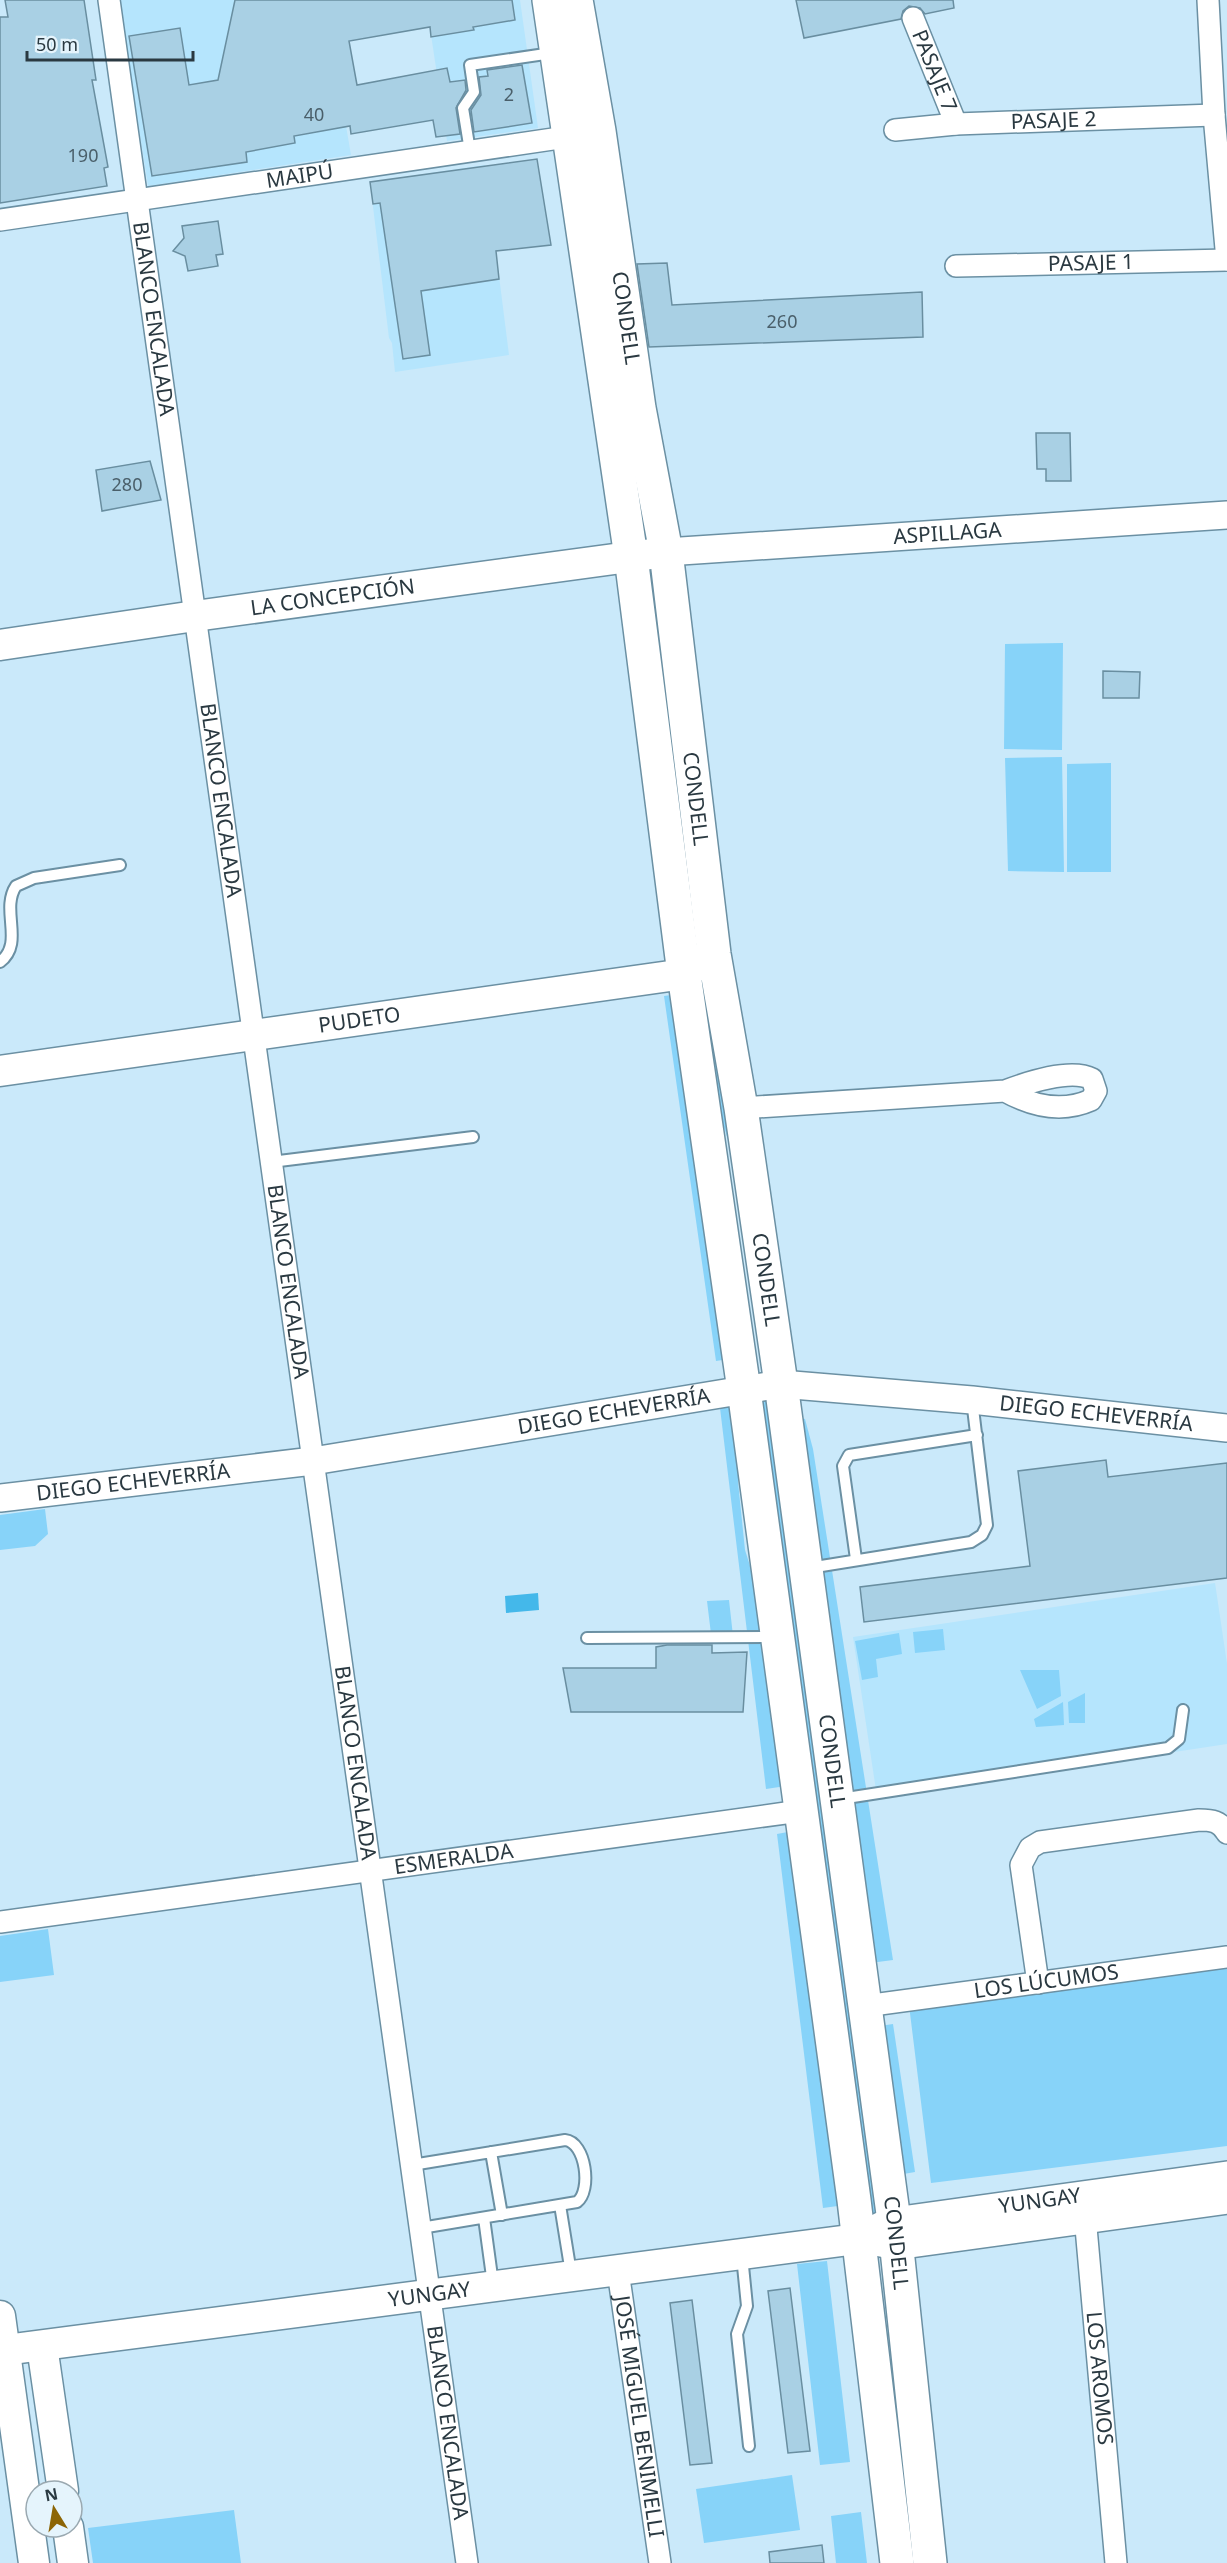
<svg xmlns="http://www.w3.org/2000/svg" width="1227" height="2563" font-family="'Noto Sans',sans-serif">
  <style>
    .built { fill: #b5e5fd }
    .green { fill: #87d3f9 }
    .water { fill: #44b8ea }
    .building { fill: #a9d0e4; stroke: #698ea0; stroke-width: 1.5 }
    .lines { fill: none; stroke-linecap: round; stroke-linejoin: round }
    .service-casing { stroke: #6b90a3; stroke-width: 14 }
    .minor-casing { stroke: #6b90a3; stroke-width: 24 }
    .tertiary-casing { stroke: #6b90a3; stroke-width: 30 }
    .secondary-casing { stroke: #6b90a3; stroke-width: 33 }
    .primary-casing { stroke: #6b90a3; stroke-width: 36 }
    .service { stroke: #fff; stroke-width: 10 }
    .minor { stroke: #fff; stroke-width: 21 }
    .tertiary { stroke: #fff; stroke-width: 27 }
    .secondary { stroke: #fff; stroke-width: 30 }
    .primary { stroke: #fff; stroke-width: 33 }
    .labels { text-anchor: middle; stroke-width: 4.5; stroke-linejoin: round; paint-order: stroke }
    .number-label { font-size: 18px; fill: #4a5f6a }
    .street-label { font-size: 21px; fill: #2a3941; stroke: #e5f4fc }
  </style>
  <rect width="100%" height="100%" fill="#cae9fa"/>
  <!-- built -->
  <path class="built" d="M 119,0 L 520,0 L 538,128 L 447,141 L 430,28 L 422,28 L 341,42 L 334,56 L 351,155 L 148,186 Z
    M 485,165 L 509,355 L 395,372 L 392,343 L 389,338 L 370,182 Z
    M 1215,1583 L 1227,1664 L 1227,1744 L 877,1797 L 853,1637 Z"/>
  <!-- green -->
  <path class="green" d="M 1063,643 L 1062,750 L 1004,749 L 1005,644 Z
    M 1062,757 L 1064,872 L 1008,871 L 1005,758 Z
    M 1111,763 L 1111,872 L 1067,872 L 1067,764 Z
    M 704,971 L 737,1170 L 714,1094 L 699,974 Z
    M 678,994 L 729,1359 L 716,1361 L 664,996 Z
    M 763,1393 L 774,1399 L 881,2215 L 867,2217 L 755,1403 Z
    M 729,1406 L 738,1411 L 741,1444 L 738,1482 L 745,1550 L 758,1591 L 786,1786 L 766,1789 L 720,1408 Z
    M 796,1417 L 805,1419 L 813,1449 L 893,1960 L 870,1963 Z
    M 45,1509 L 48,1534 L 35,1546 L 0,1550 L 0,1515 Z
    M 729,1600 L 733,1636 L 711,1634 L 707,1601 Z
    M 943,1629 L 945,1650 L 915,1653 L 913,1632 Z
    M 899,1633 L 902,1654 L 876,1659 L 878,1677 L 862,1680 L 855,1641 Z
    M 1020,1670 L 1059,1670 L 1061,1696 L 1037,1709 Z
    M 1085,1693 L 1085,1723 L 1069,1723 L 1068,1702 Z
    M 1063,1702 L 1064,1725 L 1036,1727 L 1034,1719 Z
    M 793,1831 L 845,2205 L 823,2208 L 777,1834 Z
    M 48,1929 L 54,1975 L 0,1982 L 0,1936 Z
    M 1227,1966 L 1227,2146 L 931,2183 L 909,2005 Z
    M 893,2024 L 915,2172 L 892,2176 L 873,2027 Z
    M 827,2261 L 850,2462 L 820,2465 L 797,2264 Z
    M 792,2475 L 800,2530 L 704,2543 L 696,2489 Z
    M 234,2510 L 241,2563 L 93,2563 L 88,2528 Z
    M 861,2512 L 867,2563 L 836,2563 L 831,2516 Z"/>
  <!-- water -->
  <path class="water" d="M 538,1593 L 539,1610 L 506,1613 L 505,1596 Z"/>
  <!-- building -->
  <path class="building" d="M 5,0 L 84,0 L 96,80 L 92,80 L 108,167 L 104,168 L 107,186 L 0,203 L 0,17 L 8,17 Z
    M 235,0 L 512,0 L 515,20 L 473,27 L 474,30 L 431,37 L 430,27 L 349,41 L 357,85 L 447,68 L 450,82 L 465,80 L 466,90 L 456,108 L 460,134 L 436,137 L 433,120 L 351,134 L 350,126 L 294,136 L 295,143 L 246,152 L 247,162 L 152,176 L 129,36 L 180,28 L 189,85 L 218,80 Z
    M 796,0 L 953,0 L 954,8 L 925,14 L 920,8 L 909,6 L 903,11 L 901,19 L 804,38 Z
    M 522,65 L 532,123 L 474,132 L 471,110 L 481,95 L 479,77 L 488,76 L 487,70 Z
    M 537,159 L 551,245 L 496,251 L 499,279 L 421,291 L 430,355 L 403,359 L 380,203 L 373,204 L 370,182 Z
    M 218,221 L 223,254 L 216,255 L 218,266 L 188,271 L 185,256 L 173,251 L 184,238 L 182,226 Z
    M 667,263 L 672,305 L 922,292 L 923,337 L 649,347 L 637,264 Z
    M 1036,433 L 1070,433 L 1071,481 L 1046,481 L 1046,469 L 1037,469 Z
    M 150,461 L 161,500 L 102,511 L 96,470 Z
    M 1103,671 L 1140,672 L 1139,698 L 1103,698 Z
    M 1106,1460 L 1108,1477 L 1227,1463 L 1227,1578 L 864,1622 L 860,1587 L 1030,1566 L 1018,1471 Z
    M 667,1645 L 712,1645 L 712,1653 L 747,1652 L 743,1712 L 571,1712 L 563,1668 L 656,1668 L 656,1647 Z
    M 790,2288 L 810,2451 L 788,2453 L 768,2291 Z
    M 692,2300 L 712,2463 L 690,2465 L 670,2303 Z
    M 822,2545 L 824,2563 L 770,2563 L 769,2552 Z"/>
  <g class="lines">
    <!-- service casing -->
    <g class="service-casing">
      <path id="service" d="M 470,151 L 463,108 L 474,92 L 470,65 L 552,53
        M 0,962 C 25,943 0,910 16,886 L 34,878 L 120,865
        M 271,1162 L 473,1137
        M 856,1559 L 843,1466 L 849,1455 L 977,1435
        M 809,1568 L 971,1542 L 982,1535 L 987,1525 L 972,1400
        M 587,1638 L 773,1637
        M 840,1799 L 1168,1748 L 1179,1739 L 1183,1710
        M 491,2152 L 502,2215
        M 412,2165 L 565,2140 C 586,2142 592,2191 577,2202 L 421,2228
        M 560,2205 L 571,2273
        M 484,2218 L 493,2284
        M 742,2256 L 747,2306 L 737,2334 L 749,2446"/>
    </g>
    <!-- minor casing -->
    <g class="minor-casing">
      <g id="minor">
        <path id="s1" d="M 109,0 L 467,2563"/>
        <path d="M 1208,0 L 1214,115 L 1227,260"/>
        <path id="s2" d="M 913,18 L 956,124"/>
        <path id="s3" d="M 895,130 L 956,124 L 1214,115"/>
        <path id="s4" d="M 0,220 L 580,135"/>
        <path id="s5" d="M 956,266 L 1227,260"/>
        <path d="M 741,1108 L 1005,1091 C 1032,1106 1062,1113 1091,1100 L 1096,1091 L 1092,1079 C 1071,1068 1026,1083 1005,1091"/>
        <path id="s6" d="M 0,1922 L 800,1811"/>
        <path d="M 1038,1983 L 1021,1865 L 1030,1848 L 1040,1842 L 1199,1820 C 1212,1820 1220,1821 1227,1833"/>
        <path id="s7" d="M 865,2006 L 1227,1957"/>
        <path id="s8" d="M 1084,2205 L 1116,2563"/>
        <path id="s9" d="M 618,2271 L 660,2563"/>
      </g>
    </g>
    <!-- tertiary casing -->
    <g class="tertiary-casing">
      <g id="tertiary">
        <path id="s10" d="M 666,552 L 1227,515"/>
        <path id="s11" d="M 0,1498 L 313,1461 L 781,1384 L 972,1400 L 1227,1428"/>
        <path id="s12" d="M 894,2221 L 1227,2175"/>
        <path d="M 876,2242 L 896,2246 L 1227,2200"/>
      </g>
    </g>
    <!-- secondary casing -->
    <g class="secondary-casing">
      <g id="secondary">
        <path id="s13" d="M 0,645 L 195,616 L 666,552"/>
        <path id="s14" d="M 0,1071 L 684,974 L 703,961"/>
        <path d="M 0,2316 L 34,2563"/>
        <path d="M 42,2346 L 63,2491"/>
        <path id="s15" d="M 5,2350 L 857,2239 L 894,2221"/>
        <path d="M 68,2527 L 73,2563"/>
      </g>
    </g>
    <!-- primary casing -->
    <g class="primary-casing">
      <g id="primary">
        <path d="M 549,0 L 631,557 L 684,974 L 744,1390 L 854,2200 L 897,2563"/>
        <path id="s16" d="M 576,0 L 599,131 L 639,408 L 666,552 L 714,954 L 741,1108 L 781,1384 L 894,2221 L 930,2563"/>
      </g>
    </g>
    <!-- service -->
    <use href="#service" class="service"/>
    <!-- minor -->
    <use href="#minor" class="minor"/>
    <!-- tertiary -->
    <use href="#tertiary" class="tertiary"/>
    <!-- secondary -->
    <use href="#secondary" class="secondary"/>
    <!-- primary -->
    <use href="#primary" class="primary"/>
  </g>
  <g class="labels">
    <!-- number labels -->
    <g class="number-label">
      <text x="509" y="101">2</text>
      <text x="314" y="121">40</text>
      <text x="83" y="162">190</text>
      <text x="782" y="328">260</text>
      <text x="127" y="491">280</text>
    </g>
    <!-- street labels -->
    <g class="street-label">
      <text dy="7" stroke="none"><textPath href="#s2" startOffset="57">PASAJE 7</textPath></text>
      <text dy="7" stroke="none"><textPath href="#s3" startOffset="159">PASAJE 2</textPath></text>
      <text dy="7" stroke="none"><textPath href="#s4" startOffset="303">MAIPÚ</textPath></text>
      <text dy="7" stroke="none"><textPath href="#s5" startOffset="135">PASAJE 1</textPath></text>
      <text dy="7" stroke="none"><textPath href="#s16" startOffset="322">CONDELL</textPath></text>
      <text dy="7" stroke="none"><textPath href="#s1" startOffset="322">BLANCO ENCALADA</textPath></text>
      <text dy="7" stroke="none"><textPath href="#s10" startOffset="282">ASPILLAGA</textPath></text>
      <text dy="7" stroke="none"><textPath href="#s13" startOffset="336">LA CONCEPCIÓN</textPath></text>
      <text dy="7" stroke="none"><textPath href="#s16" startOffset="808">CONDELL</textPath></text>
      <text dy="7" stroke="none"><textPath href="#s1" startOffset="808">BLANCO ENCALADA</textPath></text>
      <text dy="7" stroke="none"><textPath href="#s14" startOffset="363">PUDETO</textPath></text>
      <text dy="7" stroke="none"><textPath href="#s16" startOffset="1294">CONDELL</textPath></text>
      <text dy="7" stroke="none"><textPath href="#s1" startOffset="1294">BLANCO ENCALADA</textPath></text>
      <text dy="7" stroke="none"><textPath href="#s11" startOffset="620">DIEGO ECHEVERRÍA</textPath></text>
      <text dy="7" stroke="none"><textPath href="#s11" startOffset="1106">DIEGO ECHEVERRÍA</textPath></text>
      <text dy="7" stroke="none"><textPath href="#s11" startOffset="134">DIEGO ECHEVERRÍA</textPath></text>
      <text dy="7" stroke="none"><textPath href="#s16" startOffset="1780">CONDELL</textPath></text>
      <text dy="7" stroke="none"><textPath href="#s1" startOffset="1780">BLANCO ENCALADA</textPath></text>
      <text dy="7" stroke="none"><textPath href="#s6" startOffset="458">ESMERALDA</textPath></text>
      <text dy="7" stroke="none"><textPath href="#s7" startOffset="183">LOS LÚCUMOS</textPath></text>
      <text dy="7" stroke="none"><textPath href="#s12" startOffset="147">YUNGAY</textPath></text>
      <text dy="7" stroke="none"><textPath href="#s16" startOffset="2266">CONDELL</textPath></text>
      <text dy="7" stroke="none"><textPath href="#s15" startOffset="428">YUNGAY</textPath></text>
      <text dy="7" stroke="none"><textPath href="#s8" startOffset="174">LOS AROMOS</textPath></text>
      <text dy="7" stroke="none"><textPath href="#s9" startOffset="147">JOSÉ MIGUEL BENIMELLI</textPath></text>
      <text dy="7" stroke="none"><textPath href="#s1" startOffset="2446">BLANCO ENCALADA</textPath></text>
    </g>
  </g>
  <!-- north arrow -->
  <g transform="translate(54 2509) rotate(349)"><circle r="28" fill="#e5f4fc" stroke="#9aa9b1" stroke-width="1.5"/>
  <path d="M0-4.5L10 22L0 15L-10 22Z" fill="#8c6506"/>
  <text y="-9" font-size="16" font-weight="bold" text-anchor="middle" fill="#2a3941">N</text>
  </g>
  <!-- scale -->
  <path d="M27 51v9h166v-9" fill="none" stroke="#2a3941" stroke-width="3"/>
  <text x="36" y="51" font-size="18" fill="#2a3941" stroke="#e5f4fc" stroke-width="4.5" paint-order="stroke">50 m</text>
</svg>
